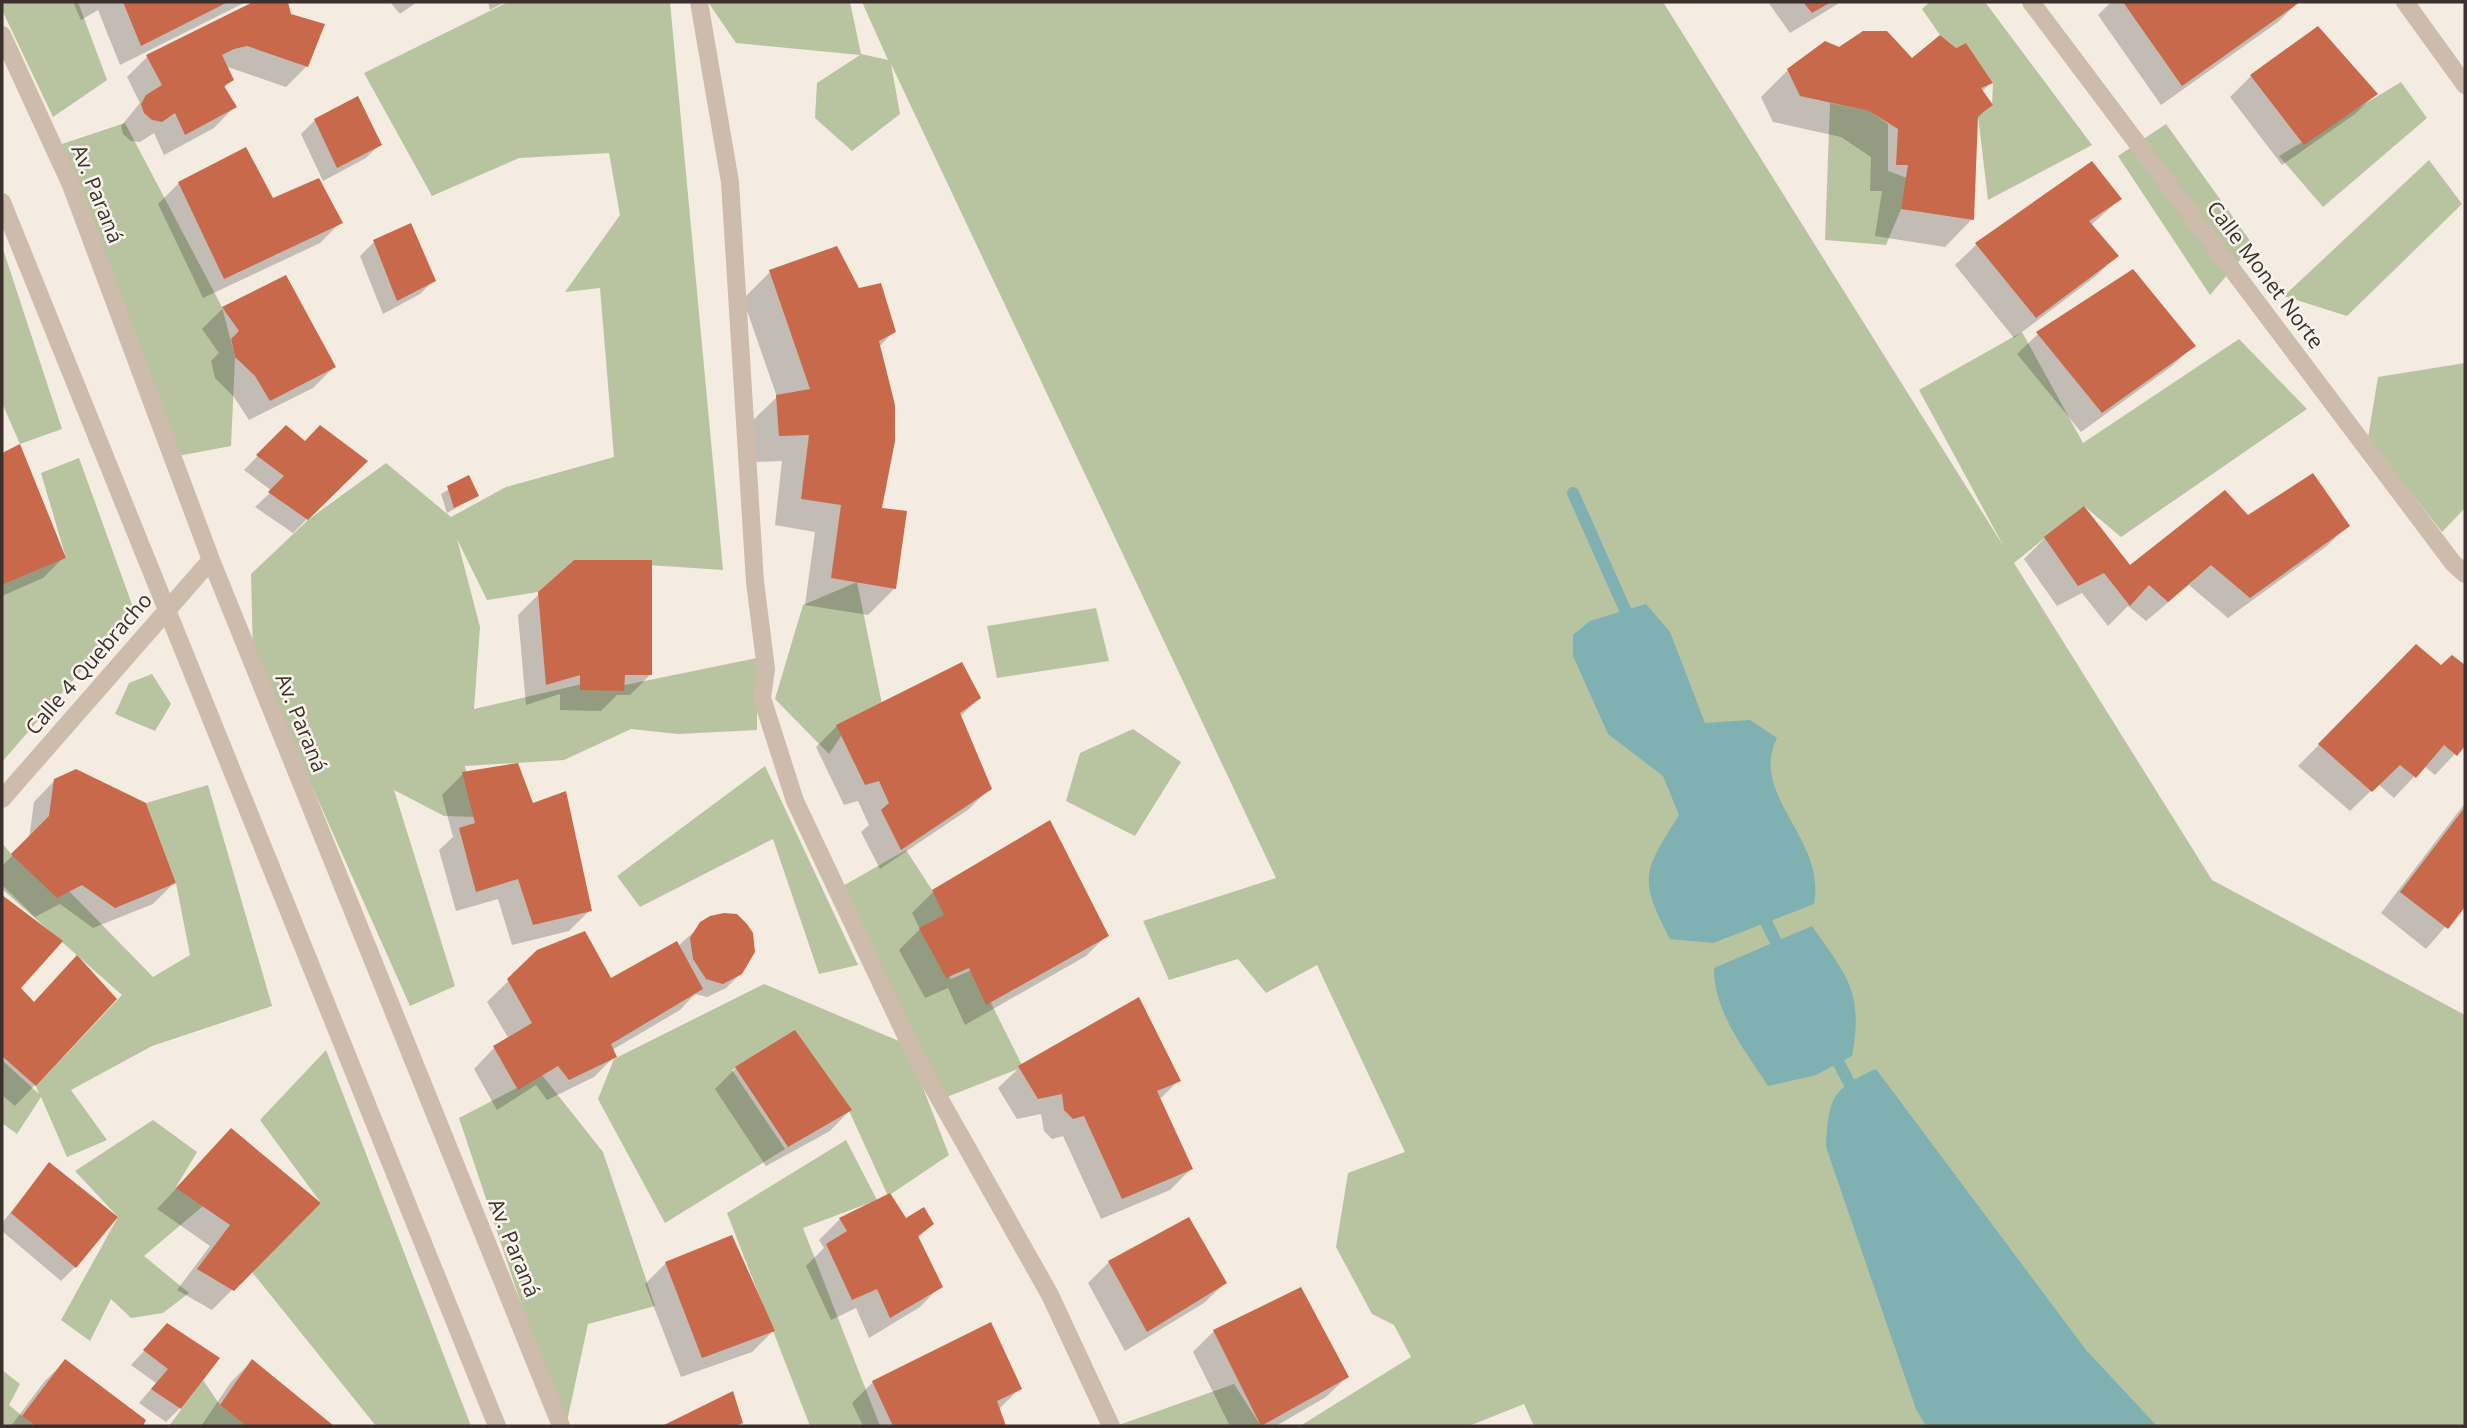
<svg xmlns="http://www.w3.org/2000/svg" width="2467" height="1428" font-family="'Open Sans',sans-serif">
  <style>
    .green { fill: #b8c4a0 }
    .water { fill: #7fb0b2 }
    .shadow { fill: #0003 }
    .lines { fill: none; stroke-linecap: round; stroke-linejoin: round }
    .stream { stroke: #7fb0b2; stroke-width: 12 }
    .building { fill: #c8694b }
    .minor { stroke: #cdbbac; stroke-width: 18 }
    .labels { text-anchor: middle; stroke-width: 5; stroke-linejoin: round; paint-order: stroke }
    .street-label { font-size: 21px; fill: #3b302b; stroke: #fbf5ee }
  </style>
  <rect width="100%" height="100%" fill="#f4ebe1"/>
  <!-- green -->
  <path class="green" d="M 2,2 L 78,2 L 107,80 L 53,117 L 2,10 Z
    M 508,2 L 670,2 L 723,570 L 574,560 L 538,592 L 487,600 L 457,539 L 480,627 L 474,709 L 582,684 L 625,685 L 757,658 L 757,730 L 678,734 L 631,729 L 564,760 L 465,766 L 476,817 L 444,816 L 394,790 L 455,986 L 410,1006 L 253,654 L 251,574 L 308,520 L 386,463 L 451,517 L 506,487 L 614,457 L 600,288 L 565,292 L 620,215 L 609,153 L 519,158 L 432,196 L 364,73 Z
    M 708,2 L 850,2 L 861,54 L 888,60 L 862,2 L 1663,2 L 2004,547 L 1919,390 L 2022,332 L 2083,443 L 2239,339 L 2307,409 L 2121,537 L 2084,506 L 2014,563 L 2212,880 L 2465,1015 L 2465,1426 L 1534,1426 L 1524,1404 L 1469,1426 L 1300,1426 L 1411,1357 L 1394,1325 L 1372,1314 L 1336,1247 L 1348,1173 L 1405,1152 L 1317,965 L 1266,993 L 1238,959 L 1169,980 L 1143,921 L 1276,878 L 891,64 L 900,114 L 852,151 L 815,118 L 817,83 L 860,55 L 736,43 Z
    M 1930,2 L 1985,2 L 2092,145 L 1988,200 L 1978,116 L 1992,105 L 1993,83 L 1966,43 L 1956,48 L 1940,35 L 1922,9 Z
    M 2401,82 L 2427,118 L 2323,207 L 2279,156 Z
    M 1830,103 L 1869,111 L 1888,124 L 1888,171 L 1907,178 L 1901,209 L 1886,245 L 1825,240 Z
    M 125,123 L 222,307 L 235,357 L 231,446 L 172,457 L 53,147 Z
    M 2166,124 L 2253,245 L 2210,295 L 2118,156 Z
    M 2429,160 L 2462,204 L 2347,316 L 2284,296 Z
    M 2,246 L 62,429 L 20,444 L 2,403 Z
    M 2465,363 L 2465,508 L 2442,532 L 2368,438 L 2378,377 Z
    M 79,458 L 134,610 L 2,762 L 2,585 L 66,558 L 41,473 Z
    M 857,582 L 883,709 L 848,726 L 829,754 L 775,699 L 803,605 Z
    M 1096,608 L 1109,661 L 997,678 L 987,626 Z
    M 152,674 L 171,704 L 155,731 L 115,714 L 129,683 Z
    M 1133,729 L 1181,762 L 1135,836 L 1066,801 L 1080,753 Z
    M 765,766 L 858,965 L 819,974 L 773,839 L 640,907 L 617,876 Z
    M 208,785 L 272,1006 L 152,1046 L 71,1090 L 107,1140 L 67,1157 L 41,1097 L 17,1134 L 2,1123 L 2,1060 L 39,1094 L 36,1086 L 122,995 L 2,889 L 2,843 L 11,854 L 69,891 L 153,977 L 190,955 L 176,883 L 146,803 Z
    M 906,850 L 949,916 L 923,929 L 951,979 L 974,969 L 1023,1067 L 944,1098 L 841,887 Z
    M 764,984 L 906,1044 L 949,1155 L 888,1196 L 850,1113 L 793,1033 L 732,1070 L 785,1149 L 665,1223 L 598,1099 L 614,1059 Z
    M 326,1050 L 471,1426 L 376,1426 L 252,1272 L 321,1203 L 260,1120 Z
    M 542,1075 L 603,1152 L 655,1306 L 588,1324 L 566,1426 L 562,1426 L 459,1118 Z
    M 153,1120 L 197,1152 L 176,1187 L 203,1206 L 144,1256 L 189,1293 L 163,1313 L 131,1318 L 111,1299 L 90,1341 L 61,1320 L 118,1217 L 75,1171 Z
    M 846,1140 L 877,1200 L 803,1228 L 880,1426 L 810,1426 L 727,1213 Z
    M 2,1370 L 20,1384 L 9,1405 L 34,1426 L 2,1426 Z
    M 203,1380 L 220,1405 L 246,1426 L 169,1426 Z
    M 1234,1384 L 1261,1426 L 1119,1425 Z"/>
  <!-- water -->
  <path class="water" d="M 1646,604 L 1670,632 L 1705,723 L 1750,720 L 1777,738 C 1748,795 1827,839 1814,904 L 1713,943 L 1670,939 C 1638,877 1643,873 1679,815 L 1663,776 L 1608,734 L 1573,656 L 1573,635 L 1590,621 Z
    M 1812,926 C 1847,976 1864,992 1852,1056 L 1816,1075 L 1768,1086 C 1745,1050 1714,1013 1714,968 Z
    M 1876,1069 L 2086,1350 L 2157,1426 L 1926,1426 L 1916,1409 L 1826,1147 C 1829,1100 1830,1089 1876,1069 Z"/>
  <!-- shadow -->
  <path class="shadow" d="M 73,2 L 246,2 L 120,65 L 98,10 L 81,20 Z
    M 257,2 L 286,2 L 307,66 L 286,87 L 225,66 L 232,79 L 224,88 L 234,107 L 214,128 L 164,155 L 154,133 L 140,142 L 131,141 L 123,134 L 121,126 L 140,103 L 127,77 L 147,57 Z
    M 390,2 L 417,2 L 400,14 Z
    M 488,2 L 505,2 L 490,10 Z
    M 1768,2 L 1841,2 L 1790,33 Z
    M 2111,2 L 2298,2 L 2278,22 L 2161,105 L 2098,15 Z
    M 1839,49 L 1912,60 L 1956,50 L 1991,83 L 1981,92 L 1990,105 L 1977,119 L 1972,219 L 1945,247 L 1875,236 L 1882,191 L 1870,191 L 1871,157 L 1841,137 L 1773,122 L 1761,97 L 1788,70 Z
    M 2251,76 L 2376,94 L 2355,114 L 2282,165 L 2230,97 Z
    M 315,120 L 380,144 L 366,158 L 323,181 L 301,134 Z
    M 2092,163 L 2120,199 L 2090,226 L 2116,256 L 2096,276 L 2014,338 L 1955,265 L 1976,245 Z
    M 179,183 L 272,200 L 341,222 L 320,243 L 203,298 L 158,204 Z
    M 374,242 L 434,280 L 420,294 L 383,314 L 360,256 Z
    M 770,272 L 858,290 L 894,331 L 879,347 L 880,509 L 895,588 L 868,615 L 805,605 L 815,532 L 775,525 L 782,461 L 752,462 L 749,424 L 777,397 L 743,299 Z
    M 223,308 L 334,367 L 313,388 L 249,420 L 234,397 L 215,378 L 211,361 L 219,353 L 202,329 Z
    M 2038,334 L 2193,346 L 2172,366 L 2081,432 L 2017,354 Z
    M 286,427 L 305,443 L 365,461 L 293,533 L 255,507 L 272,491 L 244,470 Z
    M 19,447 L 64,557 L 43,578 L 2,596 L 2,454 Z
    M 468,478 L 477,496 L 447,513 L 441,494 Z
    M 2247,518 L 2348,525 L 2327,546 L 2228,618 L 2189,585 L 2146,621 L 2128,606 L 2108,626 L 2082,593 L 2057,606 L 2024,559 L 2045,538 L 2130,567 Z
    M 540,593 L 651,674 L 630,695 L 617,695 L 601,711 L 560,710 L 560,694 L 526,705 L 518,615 Z
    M 2416,647 L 2441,667 L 2452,657 L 2465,668 L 2465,743 L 2435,775 L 2424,766 L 2394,798 L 2378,784 L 2350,811 L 2298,766 Z
    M 962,665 L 979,698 L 960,717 L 990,788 L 969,809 L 880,869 L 861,832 L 869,825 L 858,801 L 844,805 L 816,747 L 837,726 Z
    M 463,774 L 532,806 L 590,910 L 569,931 L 512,945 L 498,899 L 456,911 L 439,850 L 453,837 L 442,795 Z
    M 55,780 L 174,883 L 153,904 L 93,928 L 60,904 L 35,917 L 2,885 L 2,866 L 29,839 L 34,802 Z
    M 2465,803 L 2465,904 L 2426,949 L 2381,913 Z
    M 933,892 L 1107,935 L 1086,956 L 965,1025 L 948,988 L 925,998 L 899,950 L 920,929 L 912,913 Z
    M 2,897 L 61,941 L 18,988 L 35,1085 L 15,1106 L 2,1095 Z
    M 710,917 L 741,973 L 726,988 L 707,997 L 695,994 L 680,1010 L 612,1050 L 615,1056 L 594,1077 L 547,1100 L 536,1085 L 497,1110 L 474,1069 L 494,1048 L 509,1039 L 487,1002 L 538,952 L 610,980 L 678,946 Z
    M 736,1068 L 850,1110 L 830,1131 L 766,1166 L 715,1089 Z
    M 1019,1068 L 1179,1080 L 1159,1100 L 1191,1169 L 1170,1190 L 1101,1219 L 1063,1136 L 1052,1139 L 1044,1131 L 1041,1114 L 1017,1119 L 998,1088 Z
    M 211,1151 L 318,1203 L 212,1310 L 177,1290 L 210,1246 L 157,1209 Z
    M 49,1164 L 75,1267 L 61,1281 L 2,1231 L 2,1223 Z
    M 840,1219 L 932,1224 L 917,1239 L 940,1286 L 920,1307 L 869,1338 L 856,1308 L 831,1320 L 806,1266 L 824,1248 L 819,1240 Z
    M 1109,1262 L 1225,1283 L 1204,1303 L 1125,1351 L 1088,1283 Z
    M 666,1263 L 773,1331 L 752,1352 L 681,1377 L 645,1284 Z
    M 167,1326 L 180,1408 L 166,1422 L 139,1403 L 156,1383 L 131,1365 Z
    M 1214,1331 L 1347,1377 L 1326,1397 L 1276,1426 L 1230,1426 L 1193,1352 Z
    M 65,1361 L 144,1421 L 140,1426 L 11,1426 L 44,1382 Z
    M 252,1361 L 331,1426 L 201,1426 L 231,1382 Z
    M 873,1382 L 1020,1388 L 998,1410 L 1004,1426 L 863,1426 L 852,1403 Z"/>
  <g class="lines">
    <!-- stream -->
    <path class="stream" d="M 1573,493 L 1631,623
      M 1759,908 L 1782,954
      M 1831,1048 L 1855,1094"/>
  </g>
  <!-- building -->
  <path class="building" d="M 123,2 L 228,2 L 141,46 Z
    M 253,2 L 288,2 L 291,14 L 325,24 L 308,67 L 247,46 L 234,49 L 222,55 L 234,80 L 224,86 L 237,107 L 185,135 L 175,113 L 162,122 L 152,120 L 144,113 L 141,104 L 146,95 L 162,85 L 146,55 Z
    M 1803,2 L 1831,2 L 1812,13 Z
    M 2123,2 L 2300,2 L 2182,86 Z
    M 2318,26 L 2378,94 L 2304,145 L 2250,75 Z
    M 1863,31 L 1887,31 L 1912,58 L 1940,35 L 1956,48 L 1966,43 L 1993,83 L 1981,88 L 1993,105 L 1978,116 L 1974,220 L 1901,209 L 1908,165 L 1896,165 L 1898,129 L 1869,111 L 1800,96 L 1787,69 L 1825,41 L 1839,47 Z
    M 358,96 L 382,145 L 337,168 L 314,119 Z
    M 246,147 L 273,198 L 319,178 L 343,223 L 224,279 L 178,182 Z
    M 2092,161 L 2122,199 L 2089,221 L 2119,256 L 2036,318 L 1975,243 Z
    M 411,223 L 436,281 L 397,301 L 373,240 Z
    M 837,246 L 859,288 L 881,283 L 896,332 L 879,341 L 895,405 L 895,441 L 882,508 L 907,511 L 896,589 L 831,578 L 841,505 L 801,499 L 809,435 L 779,436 L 776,395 L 810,389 L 769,270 Z
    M 2133,269 L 2196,346 L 2102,413 L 2036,332 Z
    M 286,275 L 336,367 L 270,401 L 255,376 L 235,357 L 231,339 L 239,331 L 222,307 Z
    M 286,425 L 305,441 L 320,425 L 368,461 L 308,520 L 268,492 L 284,476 L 256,455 Z
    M 20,444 L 66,558 L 2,585 L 2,453 Z
    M 2313,473 L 2350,526 L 2250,598 L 2211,565 L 2168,602 L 2149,585 L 2130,606 L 2104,573 L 2078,586 L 2044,537 L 2084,506 L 2130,565 L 2225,490 L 2248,515 Z
    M 469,475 L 479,496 L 454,508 L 447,486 Z
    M 574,560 L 652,560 L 652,675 L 625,675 L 624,691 L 580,690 L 580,675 L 546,685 L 538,592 Z
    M 2416,644 L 2441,665 L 2452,655 L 2465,665 L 2465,746 L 2457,756 L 2444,745 L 2416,778 L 2400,765 L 2372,792 L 2318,744 Z
    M 962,662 L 981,698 L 960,713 L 992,789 L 901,850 L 881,810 L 889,803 L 879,781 L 865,785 L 836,725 Z
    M 518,763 L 533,803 L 566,791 L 592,911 L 533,925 L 518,879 L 476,892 L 459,828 L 475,823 L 462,772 Z
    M 76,769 L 146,803 L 176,883 L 115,908 L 82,885 L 57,898 L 11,854 L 49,816 L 54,779 Z
    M 2465,807 L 2465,907 L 2448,929 L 2400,892 Z
    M 1050,820 L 1109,936 L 986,1005 L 969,968 L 946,978 L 919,928 L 944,915 L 932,890 Z
    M 2,895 L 63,941 L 21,988 L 34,1002 L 77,955 L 117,999 L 36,1086 L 2,1056 Z
    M 724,913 L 737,914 L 747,924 L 753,933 L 755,952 L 742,974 L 723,984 L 706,979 L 693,959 L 690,938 L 700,922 L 710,916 Z
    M 585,931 L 611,978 L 677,941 L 703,989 L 611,1044 L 617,1057 L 569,1080 L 558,1066 L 518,1090 L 493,1046 L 532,1023 L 507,979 L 537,950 Z
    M 1139,997 L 1181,1081 L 1157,1091 L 1193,1169 L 1122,1199 L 1084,1116 L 1073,1119 L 1064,1110 L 1062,1094 L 1038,1099 L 1018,1066 Z
    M 795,1030 L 852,1110 L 788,1147 L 735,1067 Z
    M 231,1128 L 321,1203 L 234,1291 L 197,1269 L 230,1225 L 176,1188 Z
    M 49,1162 L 118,1217 L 76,1268 L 11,1213 Z
    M 890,1193 L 906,1218 L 924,1207 L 934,1224 L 918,1236 L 943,1287 L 890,1318 L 877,1289 L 852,1300 L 826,1244 L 847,1231 L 839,1218 Z
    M 1189,1217 L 1227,1283 L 1147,1332 L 1108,1261 Z
    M 732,1235 L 775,1331 L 702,1358 L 665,1262 Z
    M 1301,1287 L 1349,1377 L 1261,1426 L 1213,1330 Z
    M 991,1322 L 1022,1389 L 997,1401 L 1006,1426 L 893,1426 L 872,1381 Z
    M 167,1323 L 220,1358 L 181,1409 L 151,1389 L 168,1369 L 143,1350 Z
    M 65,1359 L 146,1420 L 143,1426 L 35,1426 L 22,1416 Z
    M 252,1359 L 334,1426 L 246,1426 L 220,1405 Z
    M 733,1391 L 743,1423 L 735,1426 L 662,1426 Z"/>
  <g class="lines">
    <!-- minor -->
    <path class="minor" d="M 699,2 L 730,182 L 755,582 L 766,669 L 762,698 L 795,801 L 916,1057 L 1050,1295 L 1111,1426
      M 2031,2 L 2453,563 L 2465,574
      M 2405,2 L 2465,85
      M 2,35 L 71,185 L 211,560 L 561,1426
      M 2,202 L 497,1426
      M 2,799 L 211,560"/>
  </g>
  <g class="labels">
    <!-- street labels -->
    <g class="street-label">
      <text transform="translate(97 194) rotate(68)" y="7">Av. Paraná</text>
      <text transform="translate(2265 275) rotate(53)" y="7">Calle Monet Norte</text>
      <text transform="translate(89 664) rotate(-49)" y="7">Calle 4 Quebracho</text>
      <text transform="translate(301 723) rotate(68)" y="7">Av. Paraná</text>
      <text transform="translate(514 1248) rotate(68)" y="7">Av. Paraná</text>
    </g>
  </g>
  <!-- border -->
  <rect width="2467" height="1428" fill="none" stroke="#3b302b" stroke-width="7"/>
</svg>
